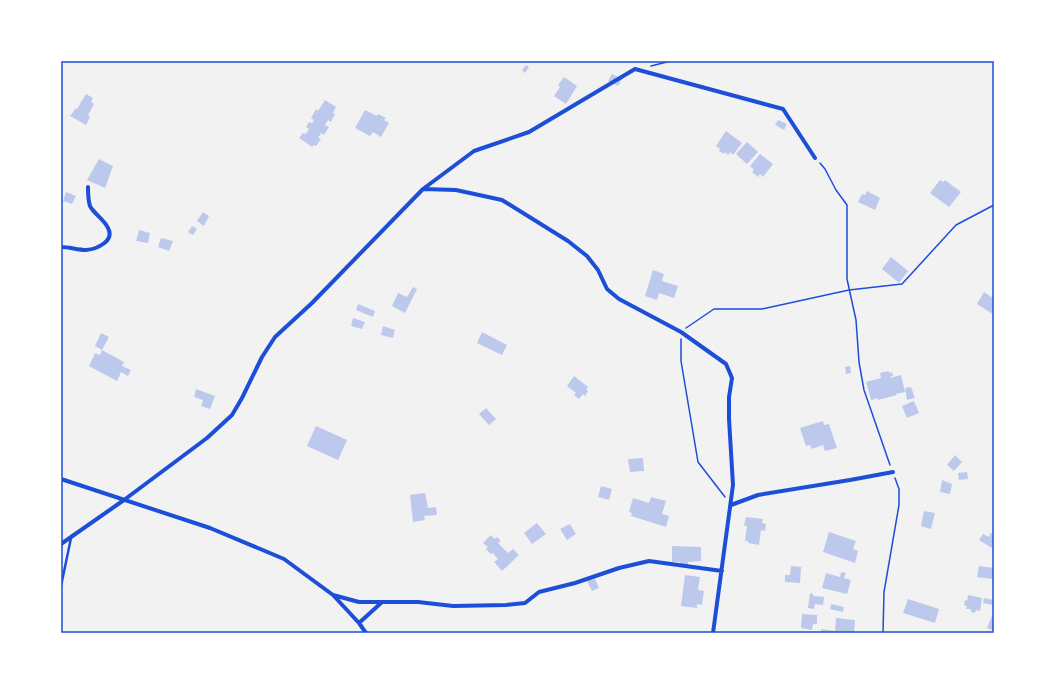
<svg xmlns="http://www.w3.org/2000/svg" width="1055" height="694" font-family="Manrope,sans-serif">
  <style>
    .building { fill: #bdc9ec }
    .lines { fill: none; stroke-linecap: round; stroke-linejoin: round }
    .path { stroke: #1d4ed8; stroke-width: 1.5 }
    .service { stroke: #1d4ed8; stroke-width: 2.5 }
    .minor { stroke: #1d4ed8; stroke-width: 4 }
    .neatline { fill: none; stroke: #1d4ed8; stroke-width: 1.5 }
  </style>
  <rect width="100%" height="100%" fill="#f2f2f2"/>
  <!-- building -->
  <path class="building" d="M 526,65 L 529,67 L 525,73 L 522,70 Z
    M 612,74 L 622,79 L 618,86 L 608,81 Z
    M 564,77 L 577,86 L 566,104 L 554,96 L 560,87 L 558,85 Z
    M 86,94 L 93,98 L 91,102 L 94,104 L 88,115 L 90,117 L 86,125 L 70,116 L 76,108 L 77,109 Z
    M 325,100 L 336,107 L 333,113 L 335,114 L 331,122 L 328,120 L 325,125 L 329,127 L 324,135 L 321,133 L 318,138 L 321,139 L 316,146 L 314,145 L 312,147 L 299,138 L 303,133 L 306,134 L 309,129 L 306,127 L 309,122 L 312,123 L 314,120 L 311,118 L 316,109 L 318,111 Z
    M 365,110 L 377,116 L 378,114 L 386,118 L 384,120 L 389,123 L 381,137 L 373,132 L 370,136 L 355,128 Z
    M 778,120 L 787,124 L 784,130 L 775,125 Z
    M 726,131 L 742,143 L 733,155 L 730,152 L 728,155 L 725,152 L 724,154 L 719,151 L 720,149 L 716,146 Z
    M 747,142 L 758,152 L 747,164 L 736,154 Z
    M 760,154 L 773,164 L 763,177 L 760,174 L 758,177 L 752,172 L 754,170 L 750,166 Z
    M 99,159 L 113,166 L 105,188 L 87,180 Z
    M 940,180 L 943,182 L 945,180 L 961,192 L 949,207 L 930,193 Z
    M 867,191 L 880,198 L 875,210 L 858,202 L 862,194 L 865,195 Z
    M 66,192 L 76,196 L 72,204 L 63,201 Z
    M 203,212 L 209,216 L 204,226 L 197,221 Z
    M 192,226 L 197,229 L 193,235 L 188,232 Z
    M 139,230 L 150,233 L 148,243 L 136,241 Z
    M 161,238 L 173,241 L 169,251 L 158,247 Z
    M 891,257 L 908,271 L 899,283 L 882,269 Z
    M 653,270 L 664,274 L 662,281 L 678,286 L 674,298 L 659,293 L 657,300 L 645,296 Z
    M 413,287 L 417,289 L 405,313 L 392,306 L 398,293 L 407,297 Z
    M 984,292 L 994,299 L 994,315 L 977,304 Z
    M 358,304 L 375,311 L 373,317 L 356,310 Z
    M 353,318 L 365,322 L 362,329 L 351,326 Z
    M 383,326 L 395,330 L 393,338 L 381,335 Z
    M 482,332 L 507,345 L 502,355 L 477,343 Z
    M 101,333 L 109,337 L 102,350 L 95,346 Z
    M 102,350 L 124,362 L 122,366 L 131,370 L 128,376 L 121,372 L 117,381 L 89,366 L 95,353 L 100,355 Z
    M 850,366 L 851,373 L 846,374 L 845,367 Z
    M 889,371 L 889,373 L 892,372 L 893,376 L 890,377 L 890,378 L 901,375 L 905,392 L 896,394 L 897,395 L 878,400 L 878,398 L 871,400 L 866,382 L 881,378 L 880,373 Z
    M 574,376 L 588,387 L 586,390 L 588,391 L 585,396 L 583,394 L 579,399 L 574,395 L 576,393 L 567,386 Z
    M 911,387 L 915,398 L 907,400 L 905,388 Z
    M 196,389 L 215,396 L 210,409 L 201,406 L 203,400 L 194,397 Z
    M 914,401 L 919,413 L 907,418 L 902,406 Z
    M 486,408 L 496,419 L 489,425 L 479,414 Z
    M 823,421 L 824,425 L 829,424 L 837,448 L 825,451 L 823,445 L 812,449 L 810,445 L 806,446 L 800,428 Z
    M 316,426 L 347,440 L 338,460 L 307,446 Z
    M 955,455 L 962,462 L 954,471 L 947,465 Z
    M 643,458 L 644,471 L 630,472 L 628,459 Z
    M 967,472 L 968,479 L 959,480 L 958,473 Z
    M 942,480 L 952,484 L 950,494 L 940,492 Z
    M 601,486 L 612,489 L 609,500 L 598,497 Z
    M 425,493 L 428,508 L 436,507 L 437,515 L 424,516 L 425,520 L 413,522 L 410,495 Z
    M 651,497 L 666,501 L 662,514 L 669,516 L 666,527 L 631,516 L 632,513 L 629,512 L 633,498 L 649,503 Z
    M 924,511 L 935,513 L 931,529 L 921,526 Z
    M 746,517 L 763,519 L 762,523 L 766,524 L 765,531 L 761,530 L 759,545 L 748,543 L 748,541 L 745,541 L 747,526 L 744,526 Z
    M 537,523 L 546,534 L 532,544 L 524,533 Z
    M 570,524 L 576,534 L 567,540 L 560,529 Z
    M 829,532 L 856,541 L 853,549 L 858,551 L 855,563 L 823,552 Z
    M 991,533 L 994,535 L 994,544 L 992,548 L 979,540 L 983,534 L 989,537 Z
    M 491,535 L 494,539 L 497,537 L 501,541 L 498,543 L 508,553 L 513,549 L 519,555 L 502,571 L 494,562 L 498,559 L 493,553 L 491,554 L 486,549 L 488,547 L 483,543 Z
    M 672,546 L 701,547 L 701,561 L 688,562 L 688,565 L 680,565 L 680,562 L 672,562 Z
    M 791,566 L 801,567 L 800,583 L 785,582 L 785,575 L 790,575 Z
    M 979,566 L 994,568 L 993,579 L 977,577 Z
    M 841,572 L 846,573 L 844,578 L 851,580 L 847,594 L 822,588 L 826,573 L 840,577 Z
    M 685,575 L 700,577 L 698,590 L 704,591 L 702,605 L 697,604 L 697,608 L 681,606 Z
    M 595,579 L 599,588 L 592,591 L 587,581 Z
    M 812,593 L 814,597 L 814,596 L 824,597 L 823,605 L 815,604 L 814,609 L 808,608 L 810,594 Z
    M 968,595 L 982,598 L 980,611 L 976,610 L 975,613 L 971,612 L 971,609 L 966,609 L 967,606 L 964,605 L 965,600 L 967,601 Z
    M 984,598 L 993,600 L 992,605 L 983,603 Z
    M 908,599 L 939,609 L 935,623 L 903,613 Z
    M 831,604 L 844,607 L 843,612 L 830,609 Z
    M 994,611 L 994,631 L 987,628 Z
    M 802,614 L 817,615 L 817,624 L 813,624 L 812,630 L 801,628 Z
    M 836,618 L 855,620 L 854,633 L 821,633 L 821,629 L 835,631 Z"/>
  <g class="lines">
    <!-- path -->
    <path class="path" d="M 651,66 L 671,61
      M 820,163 L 825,169 L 836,190 L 847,205 L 847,279 L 856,320 L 859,362 L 864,390 L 890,465
      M 686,328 L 714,309 L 762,309 L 849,290 L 902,284 L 956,225 L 994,205
      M 681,339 L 681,361 L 698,462 L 725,497
      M 883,633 L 884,592 L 899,505 L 899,489 L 895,478"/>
    <!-- service -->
    <path class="service" d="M 61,586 L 71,538"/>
    <!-- minor -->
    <path class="minor" d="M 423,189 L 456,190 L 502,200 L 568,241 L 587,256 L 598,270 L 607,289 L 619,299 L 681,332 L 726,364 L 732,378 L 729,397 L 729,419 L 733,485 L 713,633
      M 61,247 C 69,247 78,250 86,250 C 97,249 115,241 108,228 C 104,219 94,214 90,206 C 88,200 88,193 88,187
      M 61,479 L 210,528 L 284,559 L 333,595 L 359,623 L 366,633
      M 731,505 L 758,495 L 850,480 L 893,472
      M 61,544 L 124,500 L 207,438 L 232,415 L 242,398 L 262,357 L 275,337 L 312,303 L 423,189 L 474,151 L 529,132 L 635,69 L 783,109 L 815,158
      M 333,595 L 359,602 L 418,602 L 453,606 L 506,605 L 525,603 L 539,592 L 575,583 L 619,568 L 649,561 L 722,571
      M 359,623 L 381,603"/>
  </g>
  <!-- border -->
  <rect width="1055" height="694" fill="none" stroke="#ffffff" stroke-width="124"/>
  <rect x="62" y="62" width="931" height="570" class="neatline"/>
</svg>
